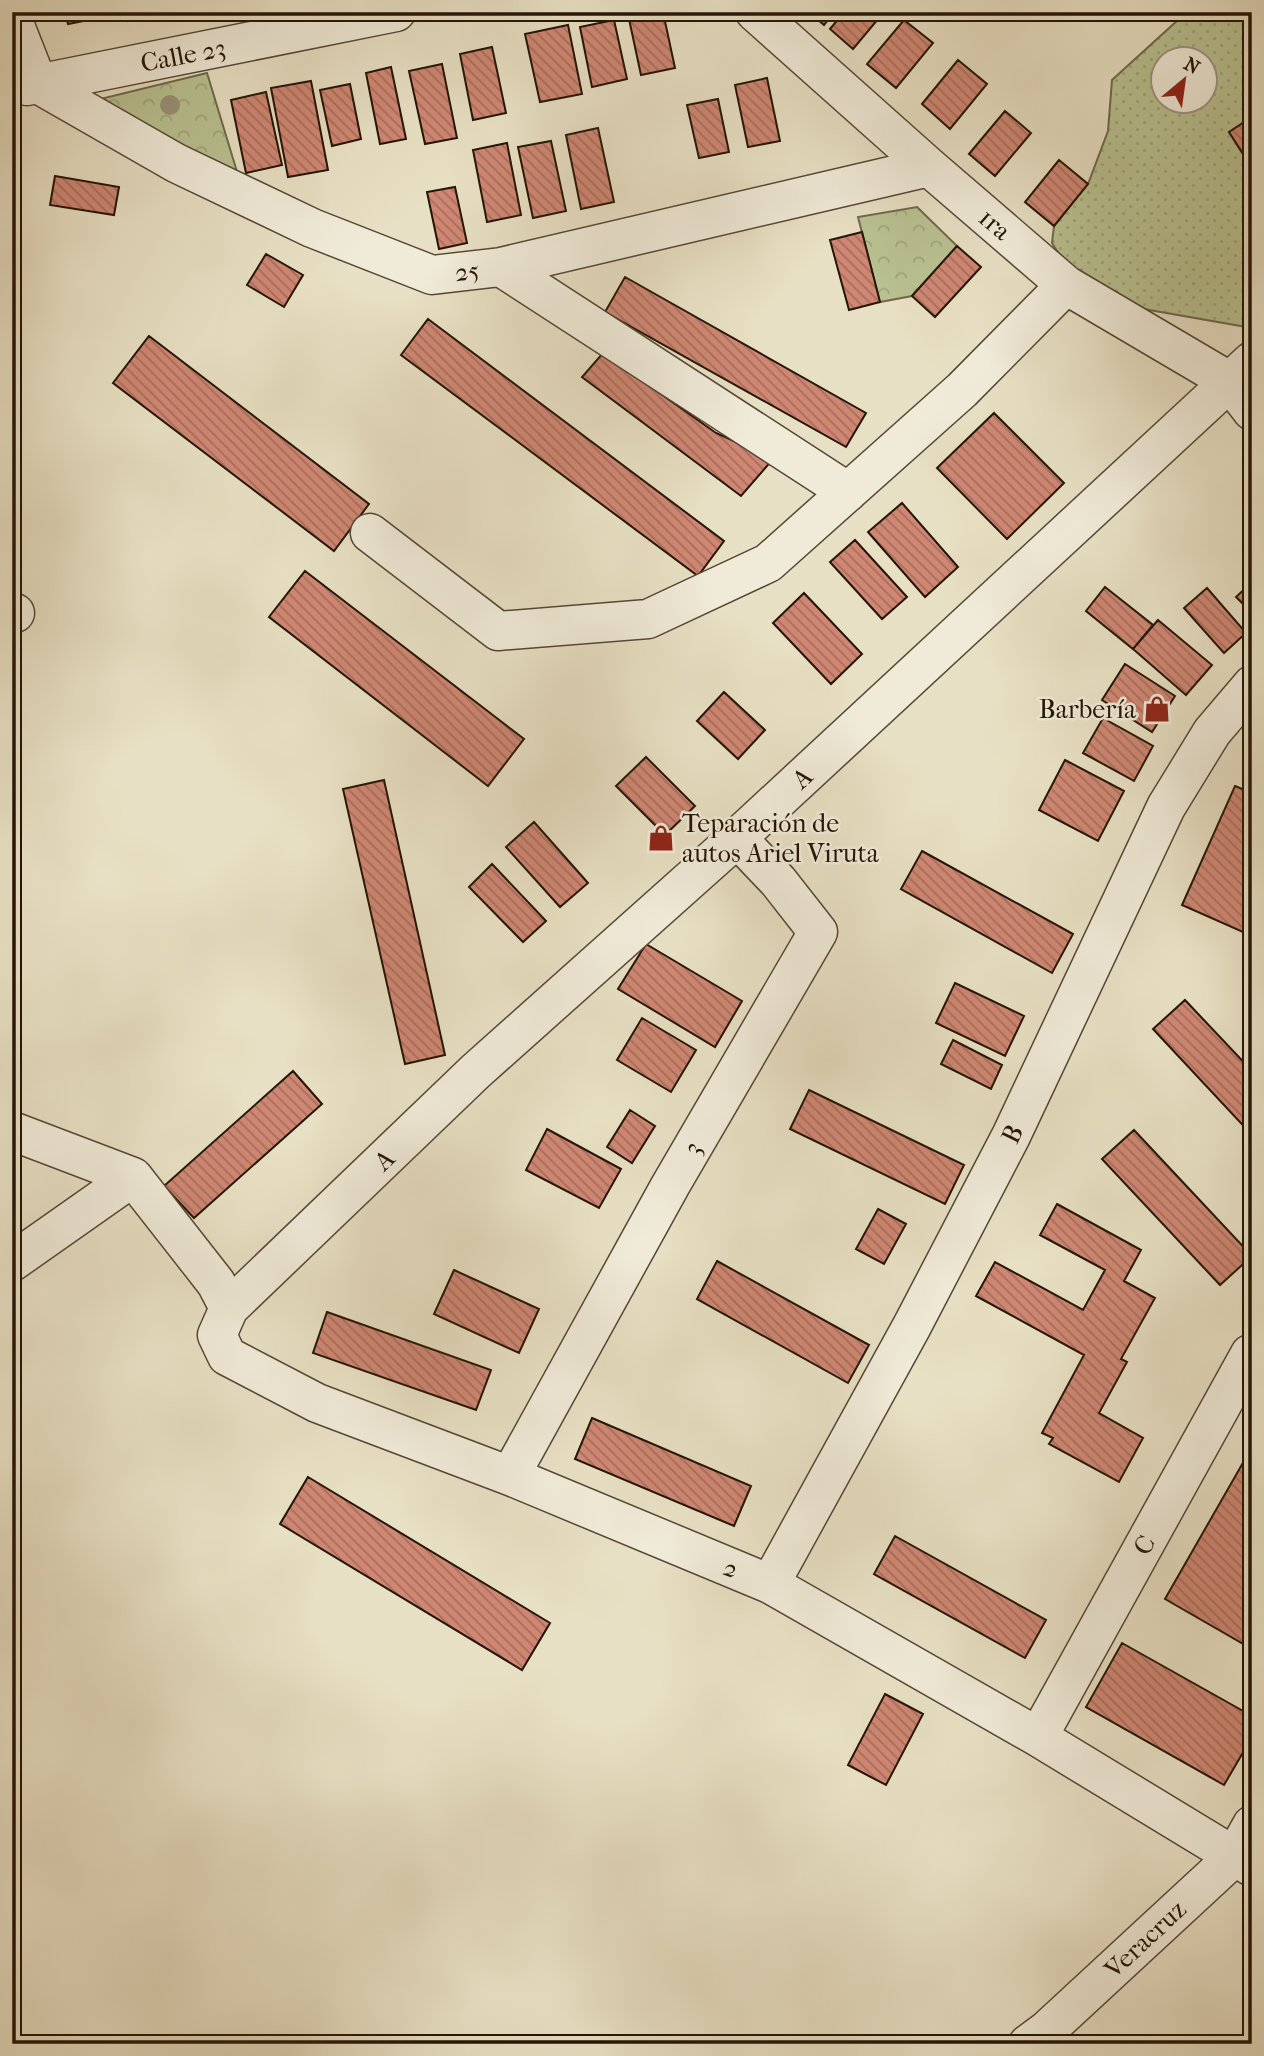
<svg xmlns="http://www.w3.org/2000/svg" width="1264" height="2056" font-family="'IM FELL French Canon',serif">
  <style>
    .grass { fill: url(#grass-dots); stroke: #6e6a4b; stroke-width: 2; fill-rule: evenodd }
    .forest { fill: url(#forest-crowns); stroke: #6e6a4b; stroke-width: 2 }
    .building { fill: url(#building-back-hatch); stroke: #231405; stroke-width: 2 }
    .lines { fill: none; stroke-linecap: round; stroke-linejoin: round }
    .minor-casing { stroke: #544735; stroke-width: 41 }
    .minor { stroke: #f0ebd9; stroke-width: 38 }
    .tree { fill: #999176 }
    .labels { text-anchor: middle; stroke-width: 5; stroke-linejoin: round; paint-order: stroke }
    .street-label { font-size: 26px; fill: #231405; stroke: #f0ebd9 }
    .poi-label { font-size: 26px; fill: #231405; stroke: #f0ebd9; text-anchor: end }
  </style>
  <defs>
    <pattern id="grass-dots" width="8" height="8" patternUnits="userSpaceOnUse" patternTransform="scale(1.75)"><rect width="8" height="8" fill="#b9c191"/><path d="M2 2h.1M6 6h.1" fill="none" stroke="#9fa57c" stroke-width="1.8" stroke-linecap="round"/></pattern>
    <pattern id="forest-crowns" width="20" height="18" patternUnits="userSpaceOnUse" patternTransform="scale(1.75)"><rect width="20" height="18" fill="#b9c191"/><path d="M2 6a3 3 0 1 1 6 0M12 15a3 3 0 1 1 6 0" fill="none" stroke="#9fa57c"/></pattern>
    <pattern id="building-back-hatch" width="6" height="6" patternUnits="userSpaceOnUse" patternTransform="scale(1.75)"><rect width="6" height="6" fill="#cf8773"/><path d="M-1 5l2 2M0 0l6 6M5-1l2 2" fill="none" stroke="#a86d5c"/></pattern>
  </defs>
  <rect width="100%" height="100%" fill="#e8e0c4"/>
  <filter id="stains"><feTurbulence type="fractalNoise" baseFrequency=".00286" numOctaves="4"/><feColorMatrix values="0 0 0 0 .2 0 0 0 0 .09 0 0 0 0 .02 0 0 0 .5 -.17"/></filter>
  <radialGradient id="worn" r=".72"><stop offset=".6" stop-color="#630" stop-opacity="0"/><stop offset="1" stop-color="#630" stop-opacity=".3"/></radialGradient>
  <!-- grass -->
  <path class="grass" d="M 1179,12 L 1252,12 L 1252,117 L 1229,132 L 1251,167 L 1252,171 L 1252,328 L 1138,308 L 1064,266 L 1059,254 L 1052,243 L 1054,226 L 1088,184 L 1108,131 L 1112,80 L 1179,19 ZM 1162,60 L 1204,60 L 1204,102 L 1162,102 Z"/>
  <!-- forest -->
  <path class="forest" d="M 207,73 L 238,175 L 92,101 Z
    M 917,207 L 957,246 L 912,296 L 880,302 L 858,217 Z"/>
  <!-- building -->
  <path class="building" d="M 65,12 L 103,12 L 104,17 L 68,24 Z
    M 126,12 L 166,12 L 167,13 L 128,21 Z
    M 663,12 L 675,68 L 641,75 L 629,19 Z
    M 809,12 L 834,12 L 824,25 Z
    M 844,12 L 884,12 L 853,49 L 830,29 Z
    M 614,20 L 627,79 L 592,87 L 580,27 Z
    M 904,20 L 933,43 L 896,88 L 867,64 Z
    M 568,25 L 582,94 L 540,102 L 525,34 Z
    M 492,47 L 506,113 L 473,120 L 460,54 Z
    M 958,60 L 987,84 L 950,129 L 922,104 Z
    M 442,64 L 457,138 L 425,144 L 409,71 Z
    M 391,67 L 406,139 L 380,144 L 366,73 Z
    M 767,78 L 780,141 L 748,147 L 735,85 Z
    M 311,81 L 328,170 L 288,177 L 271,88 Z
    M 350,84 L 361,139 L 332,146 L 320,90 Z
    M 266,92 L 282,165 L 246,173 L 231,100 Z
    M 718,99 L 729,152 L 699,158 L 687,105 Z
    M 1005,111 L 1031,133 L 995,176 L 969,154 Z
    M 1252,117 L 1252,168 L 1229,132 Z
    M 598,128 L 614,202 L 581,209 L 566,135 Z
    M 551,141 L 566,211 L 533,218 L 518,147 Z
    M 507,143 L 521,215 L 487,222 L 473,150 Z
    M 1059,160 L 1088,184 L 1054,226 L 1025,202 Z
    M 55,176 L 119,187 L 114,215 L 50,205 Z
    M 455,187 L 467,243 L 439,249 L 427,192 Z
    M 862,232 L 880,302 L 849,310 L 830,240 Z
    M 957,246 L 981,267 L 935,317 L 912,296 Z
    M 266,254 L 303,275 L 284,307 L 247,285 Z
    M 625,277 L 866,413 L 846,447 L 605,312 Z
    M 428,319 L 724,541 L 698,576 L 401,355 Z
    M 149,336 L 369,504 L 334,551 L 113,383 Z
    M 603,353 L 716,433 L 773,459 L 741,496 L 582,377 Z
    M 994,413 L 1064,483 L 1007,539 L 937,468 Z
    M 902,503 L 958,567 L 925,597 L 868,532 Z
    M 855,540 L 907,597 L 882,619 L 830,562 Z
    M 305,571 L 524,739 L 488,786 L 269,617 Z
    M 1252,582 L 1252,613 L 1236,597 Z
    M 1105,587 L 1153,625 L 1133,649 L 1086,611 Z
    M 1207,588 L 1246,633 L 1224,653 L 1184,608 Z
    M 804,593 L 862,654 L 831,684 L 773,623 Z
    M 1158,620 L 1212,665 L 1186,695 L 1133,649 Z
    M 1125,664 L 1175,696 L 1152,732 L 1102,700 Z
    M 724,692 L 765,730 L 738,759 L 697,721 Z
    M 1103,718 L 1153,746 L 1134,781 L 1083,753 Z
    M 646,757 L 695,806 L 665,835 L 616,786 Z
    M 1065,760 L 1124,791 L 1098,841 L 1039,810 Z
    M 384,780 L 445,1055 L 405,1064 L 343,789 Z
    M 1235,786 L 1252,793 L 1252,936 L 1182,905 Z
    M 534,822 L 588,883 L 560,907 L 506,847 Z
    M 922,851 L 1073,934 L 1052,973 L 901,889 Z
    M 492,864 L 546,921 L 523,942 L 469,887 Z
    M 646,944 L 742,1001 L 715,1047 L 618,989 Z
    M 955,983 L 1024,1016 L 1005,1056 L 936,1023 Z
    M 1185,1000 L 1252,1071 L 1252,1135 L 1153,1029 Z
    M 642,1018 L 696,1050 L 671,1092 L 617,1060 Z
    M 953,1040 L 1002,1065 L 991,1089 L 941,1064 Z
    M 293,1071 L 322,1104 L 194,1218 L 164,1186 Z
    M 809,1090 L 964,1165 L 945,1204 L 790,1129 Z
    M 630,1110 L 655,1126 L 632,1163 L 607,1147 Z
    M 547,1129 L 621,1169 L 599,1208 L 526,1170 Z
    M 1134,1130 L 1252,1256 L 1220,1285 L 1102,1159 Z
    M 1057,1204 L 1141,1250 L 1124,1281 L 1155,1298 L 1121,1359 L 1127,1362 L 1099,1413 L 1143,1438 L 1119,1482 L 1049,1444 L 1053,1438 L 1042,1433 L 1084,1355 L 976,1296 L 995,1262 L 1083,1310 L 1105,1270 L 1040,1235 Z
    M 878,1209 L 906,1224 L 884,1264 L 856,1249 Z
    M 717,1261 L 869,1345 L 848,1383 L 697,1299 Z
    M 454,1270 L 539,1309 L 519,1353 L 434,1314 Z
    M 327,1312 L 491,1370 L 476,1410 L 313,1353 Z
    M 592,1418 L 751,1486 L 734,1526 L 575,1459 Z
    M 1252,1447 L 1252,1649 L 1165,1599 Z
    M 308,1477 L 550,1623 L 522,1670 L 280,1524 Z
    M 895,1536 L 1046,1620 L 1025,1658 L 874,1574 Z
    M 1122,1643 L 1252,1716 L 1252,1737 L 1224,1785 L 1086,1707 Z
    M 885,1694 L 923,1714 L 886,1785 L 848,1765 Z"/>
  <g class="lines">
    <!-- minor casing -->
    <g class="minor-casing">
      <path id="minor" d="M 755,12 L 929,167 L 1066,285 L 1229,381 L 1252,411
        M 12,18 L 38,84 L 176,163 L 312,228 L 432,275 L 501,267 L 929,167
        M 27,86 L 396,12
        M 501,267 L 848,492
        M 1252,361 L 737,838 L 476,1071 L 229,1308 L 217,1335 L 227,1356 L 317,1403 L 510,1476 L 770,1584 L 1038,1737 L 1252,1867
        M 370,533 L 498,631 L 648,619 L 768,563 L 962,390 L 1066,285
        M 12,613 L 15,613
        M 12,1131 L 133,1177 L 216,1283 L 229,1308
        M 12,1262 L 133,1177
        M 510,1476 L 670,1186 L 818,932 L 778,881 L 737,838
        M 770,1584 L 912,1326 L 1011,1136 L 1166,807 L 1212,732 L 1252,685
        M 1038,1737 L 1250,1354 L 1252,1355
        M 1028,2044 L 1047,2030 L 1234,1857 L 1252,1825"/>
    </g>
    <!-- minor -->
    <use href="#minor" class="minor"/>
  </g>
  <!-- trees -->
  <circle class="tree" cx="170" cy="105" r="10"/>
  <!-- icons -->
  <defs>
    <g id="shop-bare" transform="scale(2.1)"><path d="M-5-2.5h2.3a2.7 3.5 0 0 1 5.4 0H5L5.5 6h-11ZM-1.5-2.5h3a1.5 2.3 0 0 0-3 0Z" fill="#8f2418" stroke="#f0ebd9" stroke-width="2.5" paint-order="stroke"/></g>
  </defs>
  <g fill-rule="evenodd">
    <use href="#shop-bare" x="1157" y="709"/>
    <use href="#shop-bare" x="661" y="838"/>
  </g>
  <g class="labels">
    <!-- street labels -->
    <g class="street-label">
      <text transform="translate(183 55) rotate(-11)" y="9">Calle 23</text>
      <text transform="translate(995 224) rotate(41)" y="9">1ra</text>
      <text transform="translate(467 271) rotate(-6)" y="9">25</text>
      <text transform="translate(802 778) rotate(-43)" y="9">A</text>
      <text transform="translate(1012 1134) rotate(-64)" y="9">B</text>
      <text transform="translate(692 1148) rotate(-60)" y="9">3</text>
      <text transform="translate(384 1160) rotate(-44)" y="9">A</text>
      <text transform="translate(1144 1545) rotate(-61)" y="9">C</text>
      <text transform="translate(731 1568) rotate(22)" y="9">2</text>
      <text transform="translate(1145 1939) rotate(-43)" y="9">Veracruz</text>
    </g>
    <!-- poi labels -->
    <g class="poi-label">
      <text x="1136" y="718">Barbería</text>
      <text x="682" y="832" text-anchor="start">Teparación de<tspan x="682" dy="30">autos Ariel Viruta</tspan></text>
    </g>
  </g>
  <!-- margin -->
  <rect width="1264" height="2056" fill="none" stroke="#e8e0c4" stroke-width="42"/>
  <rect x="14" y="14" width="1236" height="2028" fill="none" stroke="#231405" stroke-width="3.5"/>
  <rect x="21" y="21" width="1222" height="2014" fill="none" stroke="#231405" stroke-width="2"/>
  <!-- north arrow -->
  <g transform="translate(1184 80) rotate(29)"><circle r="33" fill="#f0ebd9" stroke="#9e9584" stroke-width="2"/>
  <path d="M0-5L12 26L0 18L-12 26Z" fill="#8f2418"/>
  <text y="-10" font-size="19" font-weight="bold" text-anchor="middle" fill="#231405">N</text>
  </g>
  <rect width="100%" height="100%" filter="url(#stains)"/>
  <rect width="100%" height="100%" fill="url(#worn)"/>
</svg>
